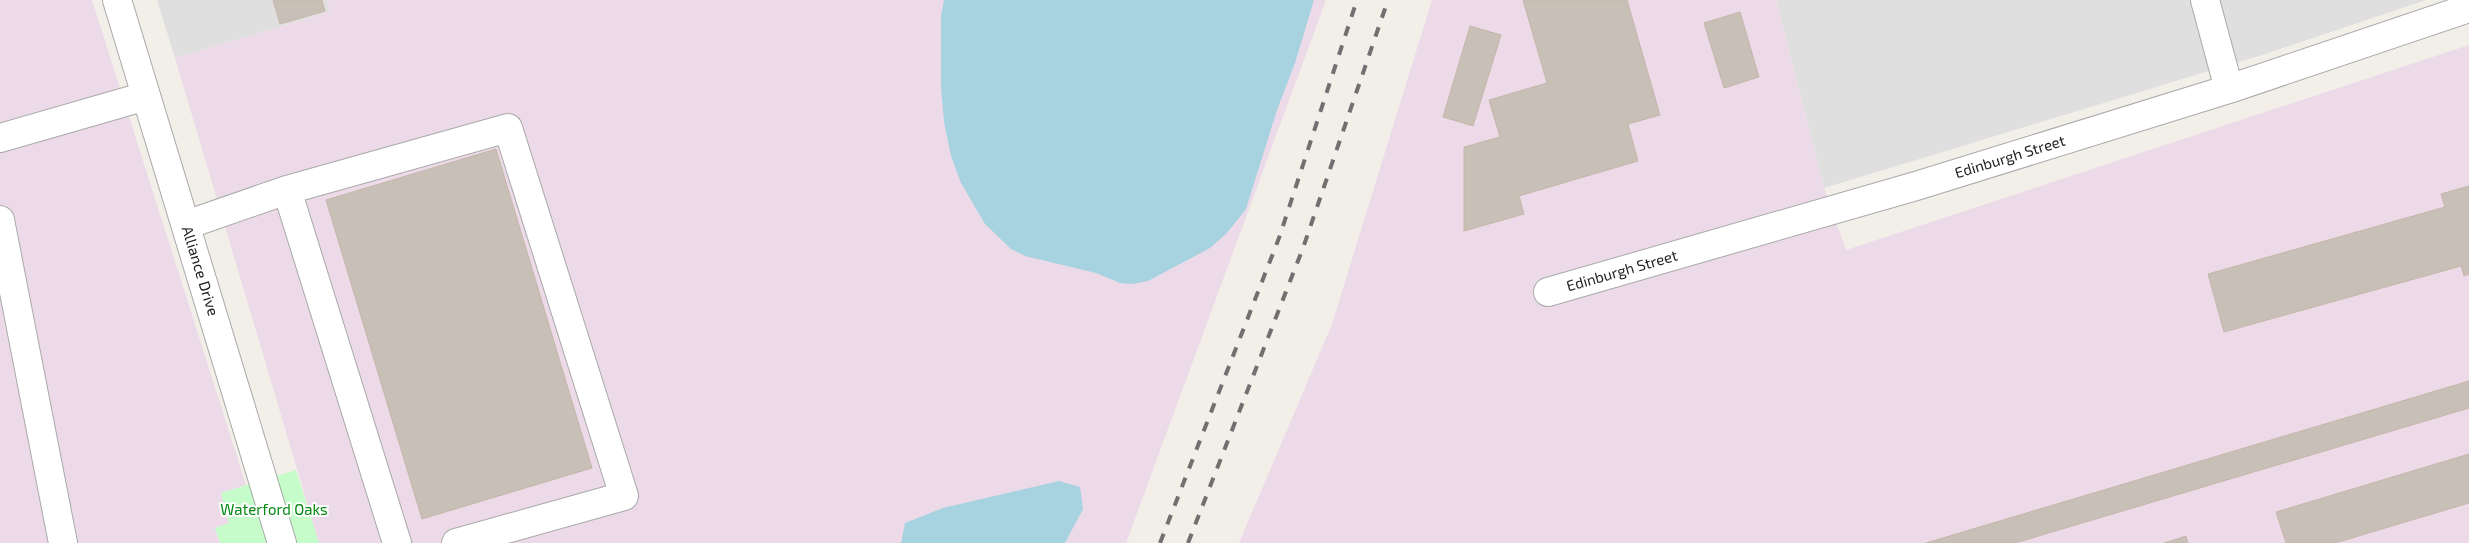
<svg xmlns="http://www.w3.org/2000/svg" width="2469" height="543" font-family="'Exo 2',sans-serif">
  <style>
    .residential { fill: #e0dfdf }
    .industrial { fill: #ecdae8 }
    .park { fill: #c5fcca }
    .water { fill: #a7d3e1 }
    .building { fill: #c8bfb7; stroke: #c5b6a9 }
    .lines { fill: none; stroke-linecap: round; stroke-linejoin: round }
    .minor-casing { stroke: #a9a9a9; stroke-width: 30 }
    .minor { stroke: #fff; stroke-width: 28 }
    .rail { stroke: #707070; stroke-width: 4; stroke-dasharray: 10 10; stroke-linecap: butt }
    .labels { text-anchor: middle; stroke-width: 4; stroke-linejoin: round; paint-order: stroke }
    .street-label { font-size: 15px; fill: #222; stroke: #fff }
    .park-label { font-size: 15px; fill: #068913; stroke: #fff }
  </style>
  <rect width="100%" height="100%" fill="#f2efe8"/>
  <!-- residential -->
  <path class="residential" d="M 157,0 L 327,0 L 330,12 L 175,58 Z
    M 1776,0 L 2426,0 L 2265,54 L 1824,188 Z"/>
  <!-- industrial -->
  <path class="industrial" d="M 0,0 L 92,0 L 246,485 L 221,493 L 229,523 L 215,528 L 220,543 L 0,543 Z
    M 327,0 L 1326,0 L 1126,543 L 319,543 L 175,58 L 330,12 Z
    M 1432,0 L 1776,0 L 1824,188 L 1846,250 L 2469,45 L 2469,543 L 1239,543 L 1332,324 Z"/>
  <!-- park -->
  <path class="park" d="M 296,470 L 319,543 L 220,543 L 215,528 L 229,523 L 221,493 Z"/>
  <!-- water -->
  <path class="water" d="M 944,0 L 1314,0 L 1295,63 L 1277,110 L 1246,209 L 1227,233 L 1210,248 L 1148,281 L 1132,284 L 1120,283 L 1096,273 L 1025,256 L 1011,249 L 985,224 L 961,183 L 951,156 L 944,122 L 941,87 L 941,16 Z
    M 1059,481 L 1080,487 L 1083,509 L 1065,543 L 901,543 L 905,523 L 943,508 Z"/>
  <!-- building -->
  <path class="building" d="M 273,0 L 322,0 L 325,11 L 280,24 Z
    M 1523,0 L 1627,0 L 1660,115 L 1628,124 L 1638,161 L 1519,196 L 1524,214 L 1464,231 L 1464,147 L 1500,137 L 1489,100 L 1547,83 Z
    M 1740,12 L 1759,77 L 1724,88 L 1704,23 Z
    M 1470,26 L 1501,35 L 1473,126 L 1443,117 Z
    M 496,149 L 592,468 L 422,519 L 326,200 Z
    M 2469,186 L 2469,274 L 2464,276 L 2461,266 L 2224,332 L 2208,274 L 2445,207 L 2441,194 Z
    M 2469,381 L 2469,408 L 2015,543 L 1926,543 Z
    M 2469,454 L 2469,503 L 2335,543 L 2286,543 L 2276,512 Z
    M 2186,536 L 2188,543 L 2164,543 Z"/>
  <g class="lines">
    <!-- minor casing -->
    <g class="minor-casing">
      <path id="minor" d="M 117,0 L 282,543
        M 2205,0 L 2229,89
        M 0,138 L 146,96
        M 287,190 L 397,543
        M 0,220 L 63,543
        M 186,225 L 287,190 L 508,128 L 624,496 L 456,543
        M 1548,292 L 1916,186 L 2229,89 L 2469,8"/>
    </g>
    <!-- minor -->
    <use href="#minor" class="minor"/>
    <!-- rail -->
    <path class="rail" d="M 1160,543 L 1279,238 L 1357,0
      M 1188,543 L 1303,248 L 1388,0"/>
  </g>
  <g class="labels">
    <!-- street labels -->
    <g class="street-label">
      <text transform="translate(2010 157) rotate(-17)" y="5">Edinburgh Street</text>
      <text transform="translate(200 271) rotate(73)" y="5">Alliance Drive</text>
      <text transform="translate(1622 271) rotate(-16)" y="5">Edinburgh Street</text>
    </g>
    <!-- park labels -->
    <g class="park-label">
      <text x="274" y="515">Waterford Oaks</text>
    </g>
  </g>
</svg>
